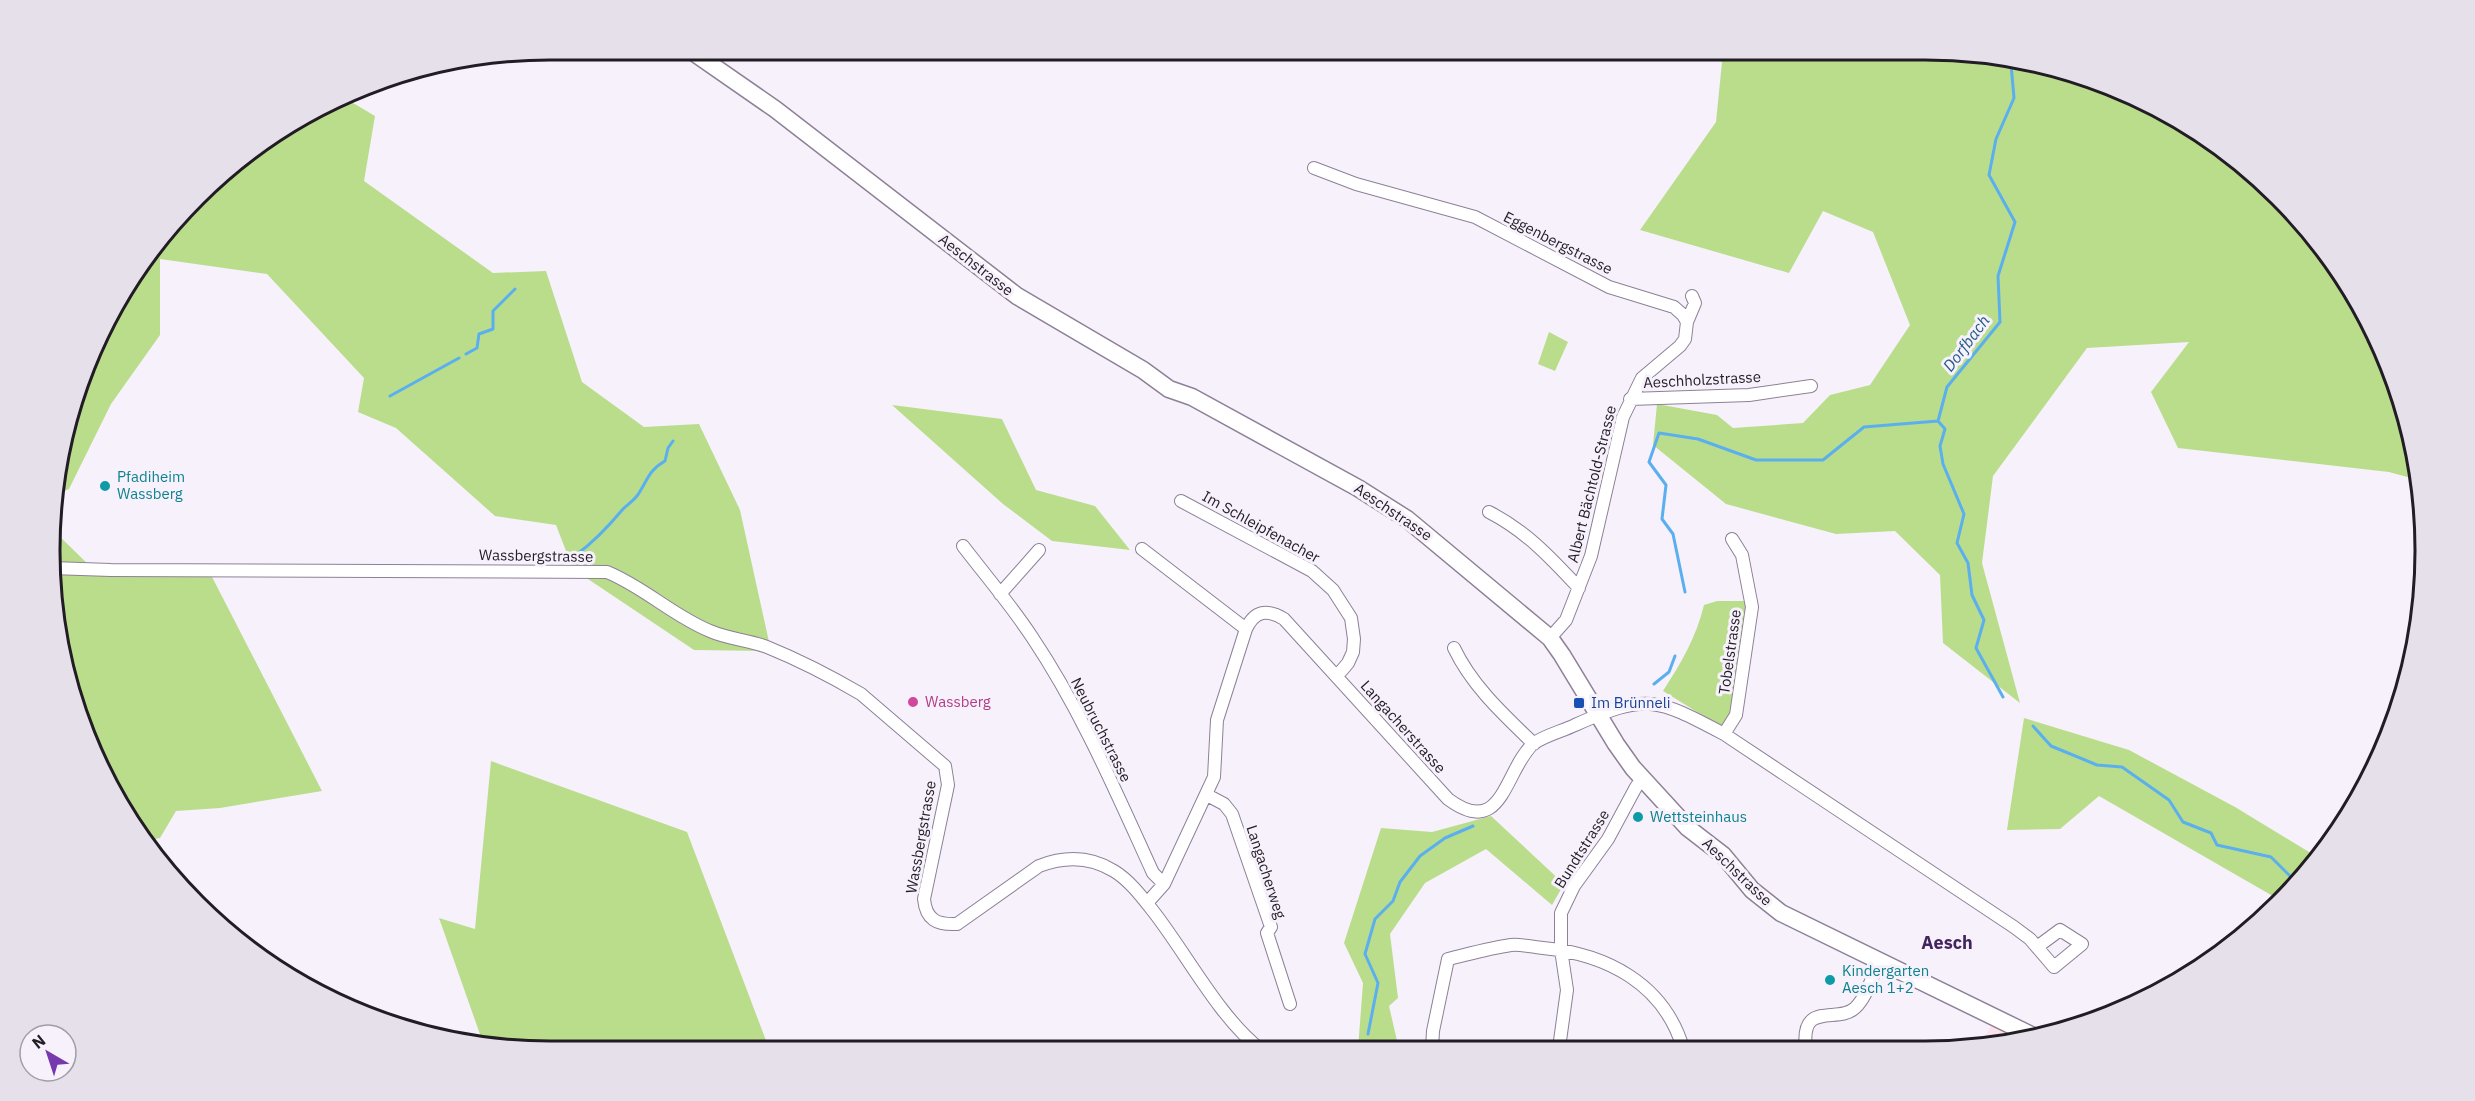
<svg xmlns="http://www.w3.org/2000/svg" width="2475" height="1101" font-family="'IBM Plex Sans',sans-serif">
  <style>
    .education { fill: #fce2ea }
    .green { fill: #badd8c }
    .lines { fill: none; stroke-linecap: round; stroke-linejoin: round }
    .stream { stroke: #5bafee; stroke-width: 3 }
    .street-casing { stroke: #8d8097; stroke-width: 14 }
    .secondary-casing { stroke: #8d8097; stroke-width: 19 }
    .street { stroke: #fff; stroke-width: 12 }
    .secondary { stroke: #fff; stroke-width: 16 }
    .culture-dot { fill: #0f9aa8; stroke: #f7f1fc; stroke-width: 2 }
    .hotel-dot { fill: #d1479c; stroke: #f7f1fc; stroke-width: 2 }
    .transit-dot { fill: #1a4fb4; stroke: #f7f1fc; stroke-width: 2 }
    .labels { text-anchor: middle; stroke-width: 6; stroke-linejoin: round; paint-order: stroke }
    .street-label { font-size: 15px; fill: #221c25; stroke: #f7f1fc }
    .culture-label { font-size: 15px; fill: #0d838f; stroke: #f7f1fc; text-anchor: start }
    .hotel-label { font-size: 15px; fill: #b23c85; stroke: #f7f1fc; text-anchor: start }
    .transit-label { font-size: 15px; fill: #164399; stroke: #f7f1fc; text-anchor: start }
    .water-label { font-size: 16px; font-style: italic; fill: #205c86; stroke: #f7f1fc }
    .quarter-label { font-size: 18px; font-weight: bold; fill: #42255e; stroke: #f7f1fc }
    .rim { fill: none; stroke: #221c25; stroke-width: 3 }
  </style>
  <rect width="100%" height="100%" fill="#f7f1fc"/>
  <!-- education -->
  <path class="education" d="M 1992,1024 L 2022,1039 L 1990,1047 L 1980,1047 Z"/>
  <!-- green -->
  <path class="green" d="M 1701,50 L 1925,50 L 2086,76 L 2175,117 L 2255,174 L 2322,246 L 2374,329 L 2409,421 L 2418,480 L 2389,472 L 2178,448 L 2151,392 L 2189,342 L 2087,348 L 1993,476 L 1982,563 L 2020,703 L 1943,643 L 1940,575 L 1895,531 L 1836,534 L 1726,504 L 1653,445 L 1657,404 L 1717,415 L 1733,428 L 1803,423 L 1830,395 L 1870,385 L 1910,325 L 1873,232 L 1823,211 L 1789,273 L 1640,230 L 1716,122 L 1722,62 Z
    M 343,97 L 375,116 L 364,181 L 493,273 L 546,271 L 582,382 L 644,427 L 699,424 L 740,510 L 771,651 L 694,650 L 573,569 L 556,525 L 495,516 L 396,428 L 358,412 L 364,378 L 267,274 L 160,259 L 160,335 L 111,404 L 69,489 L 55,495 L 59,453 L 117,300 L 220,174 L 300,116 Z
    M 1549,332 L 1568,342 L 1555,371 L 1538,364 Z
    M 892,405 L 1002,419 L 1036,490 L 1095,506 L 1130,550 L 1052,541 L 1003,504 Z
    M 52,529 L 93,569 L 209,571 L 322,791 L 220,808 L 176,811 L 160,838 L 145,841 L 117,801 L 59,648 L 50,550 Z
    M 1717,601 L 1746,601 L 1736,711 L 1723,728 L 1663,691 C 1681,663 1696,638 1704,605 Z
    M 2024,718 L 2129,750 L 2235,807 L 2319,858 L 2278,899 L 2099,796 L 2060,829 L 2007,830 Z
    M 491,761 L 687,832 L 770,1051 L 551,1051 L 482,1040 L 439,918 L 475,929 Z
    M 1491,816 L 1564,884 L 1552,905 L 1486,849 L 1425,883 L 1390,934 L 1398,998 L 1389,1006 L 1398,1045 L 1393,1049 L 1358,1049 L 1363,983 L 1344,943 L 1381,828 L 1432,832 Z"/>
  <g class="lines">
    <!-- stream -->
    <path class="stream" d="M 466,354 L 477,348 L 479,334 L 493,329 L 493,311 L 515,289
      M 390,396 L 459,358
      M 576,555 C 595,541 608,527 623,509 C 628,504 636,499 639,493 C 648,479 649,470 665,461 L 668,448 L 673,441
      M 1685,592 L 1673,534 L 1662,519 L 1666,485 L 1649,462 L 1659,433 L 1698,439 L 1756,460 L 1823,460 L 1864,427 L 1938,421
      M 1654,684 L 1669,672 L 1675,656
      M 2003,697 L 1976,648 L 1984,620 L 1972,595 L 1968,563 L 1957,543 L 1964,514 L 1943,464 L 1940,446 L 1945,429 L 1938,421 L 1947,387 L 2000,322 L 1998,276 L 2015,222 L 1989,175 L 1996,139 L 2014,98 L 2011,64
      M 2033,726 L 2051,746 L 2097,765 L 2122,767 L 2169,800 L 2183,822 L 2211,833 L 2217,845 L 2271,857 L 2296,882
      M 1368,1034 L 1378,983 L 1365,954 L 1375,919 L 1393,901 L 1400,882 L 1420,856 L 1445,838 L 1473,826"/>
    <!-- street casing -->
    <g class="street-casing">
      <path id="street" d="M 1314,168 L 1356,184 L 1475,217 L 1609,287 L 1674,307 L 1683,315 L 1687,322 L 1685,339 L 1680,346 L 1642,378 L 1623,417 L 1591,556 L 1566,620 L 1550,638
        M 1687,322 L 1695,303 L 1692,296
        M 1630,399 L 1749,395 L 1811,386
        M 1181,501 L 1312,571 L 1333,590 L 1351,618 L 1354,639 L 1353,652 L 1348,663 L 1337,676
        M 1489,512 C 1526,531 1551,558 1579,588
        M 963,546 C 986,576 1011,605 1032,637 C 1081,710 1116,792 1153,873 L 1164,884
        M 1142,549 L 1246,629
        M 51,568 L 111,570 L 607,572 C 644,587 673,616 710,631 C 728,639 749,640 767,647 C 799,660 832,677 861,694 L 945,766 L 948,785 L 924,899 C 926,920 937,925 957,924 L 1039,866 C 1065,856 1090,856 1114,871 C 1129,880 1142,897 1153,911 C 1186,953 1219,1017 1260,1049
        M 1000,594 L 1039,550
        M 1454,648 C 1472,686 1504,715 1534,744
        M 1724,734 L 1736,715 L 1752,607 L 1742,555 L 1732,539
        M 1207,795 L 1224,804 L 1232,814 L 1271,927 L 1267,933 L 1290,1004
        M 1147,903 L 1164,884 L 1214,777 L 1217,720 L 1246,629 C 1255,610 1267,609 1284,619 L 1448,799 C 1503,840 1504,771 1533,744 C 1543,736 1563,731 1575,725 C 1647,693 1656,698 1724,734 L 2014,927 L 2030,939 L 2054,967 L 2082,944 L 2060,930 L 2037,947
        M 1559,1048 L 1567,990 L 1561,950 L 1561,913 L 1574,886 L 1608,839 L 1636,787 L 1643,778
        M 1806,1048 C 1800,1000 1838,1024 1855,1008 C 1867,997 1872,976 1879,962
        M 1432,1049 L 1433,1031 L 1448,959 C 1469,954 1490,948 1511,945 C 1521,944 1533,947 1543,948 C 1607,954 1664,984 1683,1048"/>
    </g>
    <!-- secondary casing -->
    <g class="secondary-casing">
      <path id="secondary" d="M 690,50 L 775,109 L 1017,296 L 1143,370 L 1169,389 L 1192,397 L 1358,488 L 1407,519 L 1550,638 L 1562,655 L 1616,744 L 1633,768 L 1688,828 L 1723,855 L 1752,890 L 1781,913 L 2033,1036"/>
    </g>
    <!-- street -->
    <use href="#street" class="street"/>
    <!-- secondary -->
    <use href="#secondary" class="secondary"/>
  </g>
  <!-- markers -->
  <g class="culture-dot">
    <circle cx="105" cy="486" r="6"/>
    <circle cx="1638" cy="817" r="6"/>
    <circle cx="1830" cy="980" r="6"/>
  </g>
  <circle class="hotel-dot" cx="913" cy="702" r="6"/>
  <rect class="transit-dot" x="1573" y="697" width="12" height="12" rx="3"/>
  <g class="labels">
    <!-- street labels -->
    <g class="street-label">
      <text transform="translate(1558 243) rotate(27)" y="5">Eggenbergstrasse</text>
      <text transform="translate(976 265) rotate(38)" y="5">Aeschstrasse</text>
      <text transform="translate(1702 380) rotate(-3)" y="5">Aeschholzstrasse</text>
      <text transform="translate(1592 484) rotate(-76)" y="5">Albert Bächtold-Strasse</text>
      <text transform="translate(1393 512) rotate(34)" y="5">Aeschstrasse</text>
      <text transform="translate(1261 527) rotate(29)" y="5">Im Schleipfenacher</text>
      <text transform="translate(536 556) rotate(1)" y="5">Wassbergstrasse</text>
      <text transform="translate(1730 652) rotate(-82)" y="5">Tobelstrasse</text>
      <text transform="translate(1403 727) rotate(48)" y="5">Langacherstrasse</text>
      <text transform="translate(1101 730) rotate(63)" y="5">Neubruchstrasse</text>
      <text transform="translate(921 837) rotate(-80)" y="5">Wassbergstrasse</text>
      <text transform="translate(1582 849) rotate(-58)" y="5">Bundtstrasse</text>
      <text transform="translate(1266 872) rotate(72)" y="5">Langacherweg</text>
      <text transform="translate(1737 872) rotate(44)" y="5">Aeschstrasse</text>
    </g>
    <!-- culture labels -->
    <g class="culture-label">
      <text x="117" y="482">Pfadiheim<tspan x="117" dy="17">Wassberg</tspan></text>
      <text x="1650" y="822">Wettsteinhaus</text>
      <text x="1842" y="976">Kindergarten<tspan x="1842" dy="17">Aesch 1+2</tspan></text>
    </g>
    <!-- hotel labels -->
    <g class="hotel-label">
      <text x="925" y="707">Wassberg</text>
    </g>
    <!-- transit labels -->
    <g class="transit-label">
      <text x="1591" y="708">Im Brünneli</text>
    </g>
    <!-- water labels -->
    <g class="water-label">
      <text transform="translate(1966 343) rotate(-53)" y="6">Dorfbach</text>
    </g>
    <!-- quarter labels -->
    <g class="quarter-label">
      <text x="1947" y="949">Aesch</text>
    </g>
  </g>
  <!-- crop -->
  <path d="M0 0H2475V1101H0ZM550 60H1925A490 490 0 0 1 2415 550V551A490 490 0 0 1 1925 1041H550A490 490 0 0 1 60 551V550A490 490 0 0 1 550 60Z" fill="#e6e0eb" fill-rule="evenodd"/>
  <path class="rim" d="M550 60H1925A490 490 0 0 1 2415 550V551A490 490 0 0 1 1925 1041H550A490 490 0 0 1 60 551V550A490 490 0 0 1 550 60Z"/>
  <!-- north arrow -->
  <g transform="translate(48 1053) rotate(321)"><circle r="28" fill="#f7f1fc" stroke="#a29ca6" stroke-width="1.5"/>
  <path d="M0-4.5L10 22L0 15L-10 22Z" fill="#7639ae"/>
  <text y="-9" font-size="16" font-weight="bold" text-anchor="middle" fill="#221c25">N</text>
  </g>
</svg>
